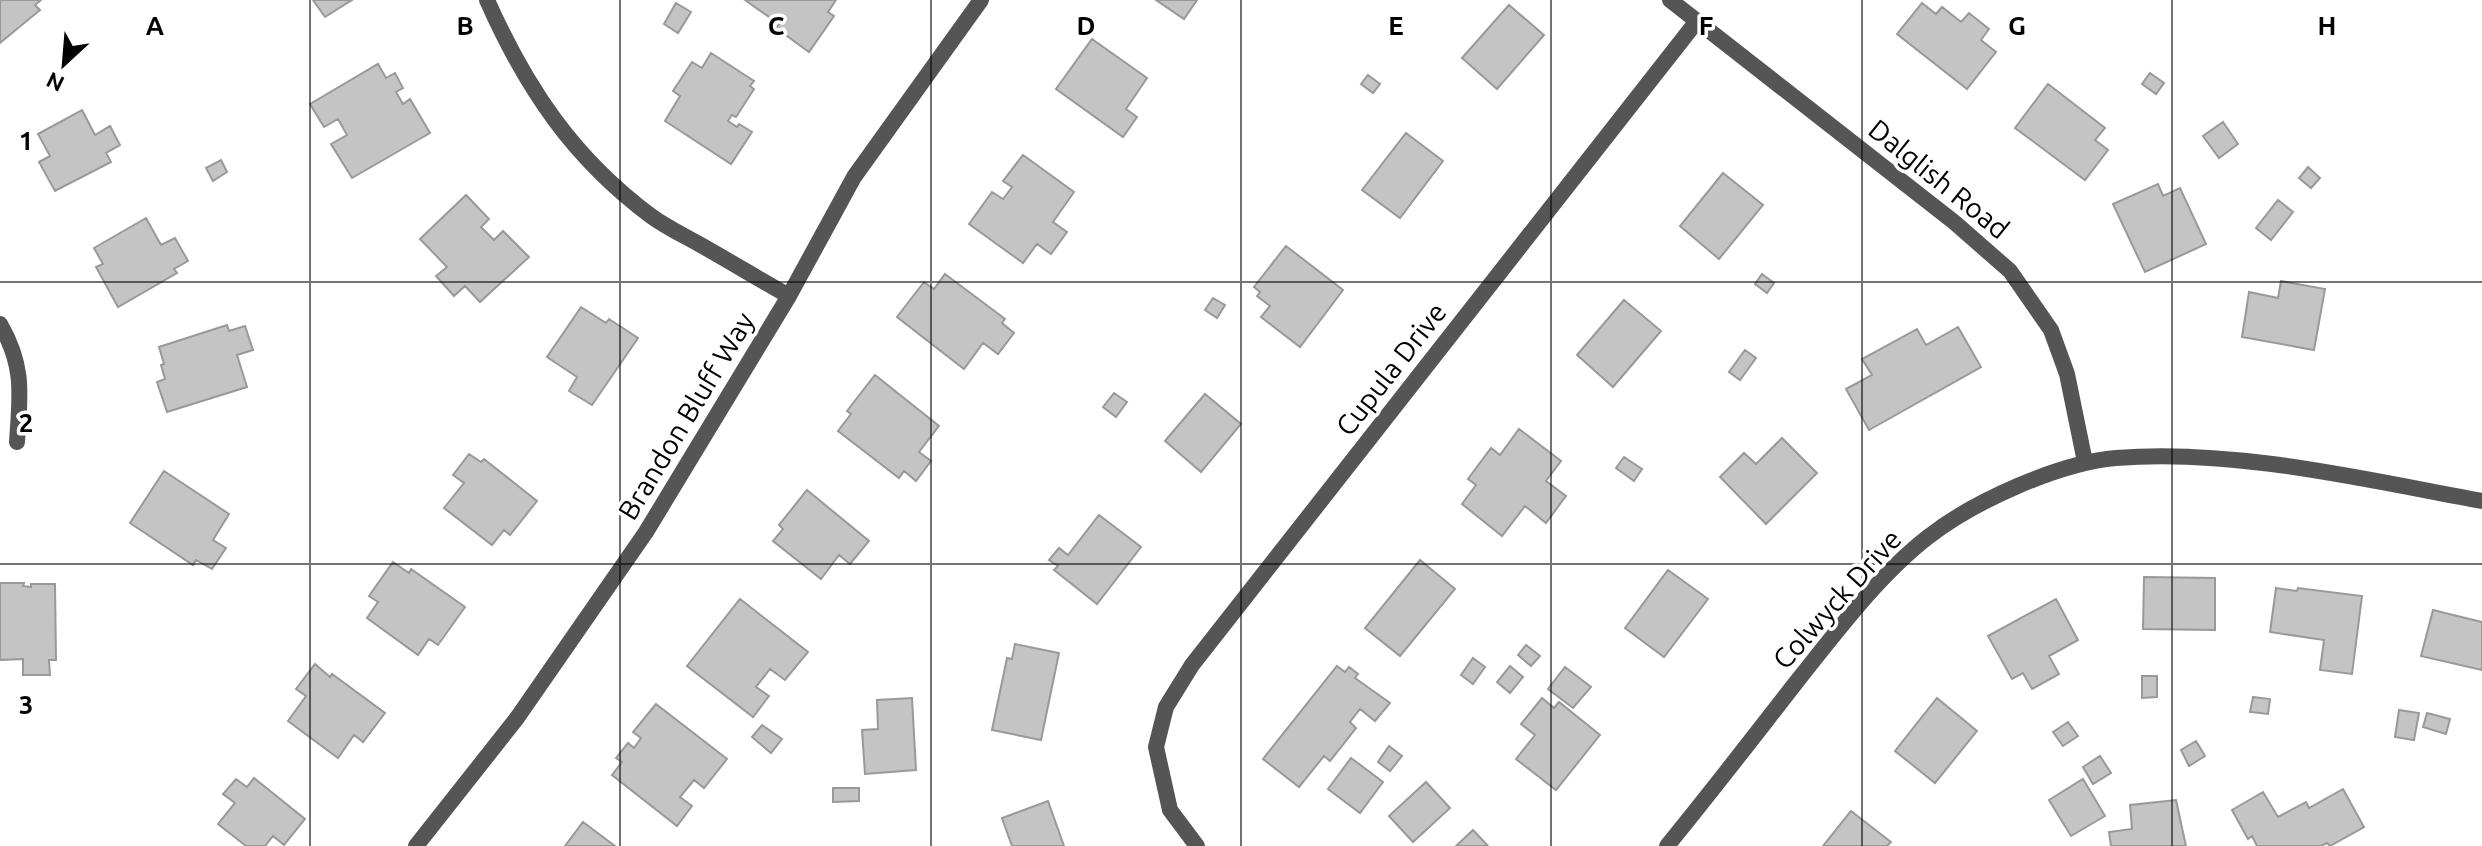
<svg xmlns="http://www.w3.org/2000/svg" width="2482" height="846" font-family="Ubuntu,sans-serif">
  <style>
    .building { fill: #c4c4c4; stroke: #999; stroke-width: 2 }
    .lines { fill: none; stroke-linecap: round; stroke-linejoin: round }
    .minor { stroke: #555; stroke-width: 16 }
    .grid { fill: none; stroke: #000; stroke-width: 2; stroke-opacity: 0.55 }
    .labels { text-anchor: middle; stroke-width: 7; stroke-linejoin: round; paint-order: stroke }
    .street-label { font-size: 28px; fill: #000; stroke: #fff }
    .grid-label { font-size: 26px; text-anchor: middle; font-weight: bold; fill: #000; stroke: #fff; stroke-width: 7; stroke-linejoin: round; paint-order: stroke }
  </style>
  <rect width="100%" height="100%" fill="#fff"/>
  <!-- building -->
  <path class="building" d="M 0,0 L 41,0 L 35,5 L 40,10 L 0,43 Z
    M 313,0 L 352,0 L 325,17 Z
    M 745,0 L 836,0 L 828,12 L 834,16 L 809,52 L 776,28 L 779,24 Z
    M 1156,0 L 1197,0 L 1184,19 Z
    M 676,3 L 691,12 L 678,33 L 664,24 Z
    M 1922,3 L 1936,14 L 1942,7 L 1961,22 L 1969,13 L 1989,29 L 1981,40 L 1996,52 L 1967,89 L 1897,34 Z
    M 1509,5 L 1544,35 L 1497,89 L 1462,58 Z
    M 1092,39 L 1147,78 L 1126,109 L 1137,117 L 1123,137 L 1056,89 Z
    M 711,53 L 754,81 L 750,86 L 754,89 L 736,117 L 732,115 L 728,121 L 737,127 L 739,124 L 752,132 L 731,164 L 665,121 L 680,96 L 673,91 L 692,62 L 702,68 Z
    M 378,64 L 386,78 L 395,73 L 403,88 L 396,92 L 403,104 L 410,99 L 430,133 L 352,178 L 331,144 L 347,135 L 338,119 L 324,127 L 310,104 Z
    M 2150,73 L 2164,83 L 2156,94 L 2142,84 Z
    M 1368,75 L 1380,84 L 1373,93 L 1361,84 Z
    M 2048,84 L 2105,128 L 2095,140 L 2108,150 L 2085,180 L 2015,128 Z
    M 82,110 L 95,135 L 110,126 L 120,145 L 106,153 L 111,162 L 55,191 L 39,162 L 50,156 L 38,134 Z
    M 2223,122 L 2238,144 L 2219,158 L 2203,136 Z
    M 1406,133 L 1443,161 L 1400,218 L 1362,190 Z
    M 1023,155 L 1074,192 L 1053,222 L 1067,232 L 1051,254 L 1037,244 L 1023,263 L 969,224 L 992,192 L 1003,199 L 1012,187 L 1003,181 Z
    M 221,160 L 227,172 L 213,181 L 206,168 Z
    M 2308,167 L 2320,178 L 2311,188 L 2299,178 Z
    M 1723,173 L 1763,205 L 1719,259 L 1680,226 Z
    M 2158,184 L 2163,196 L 2180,188 L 2206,244 L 2145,272 L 2113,204 Z
    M 466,195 L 489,219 L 481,227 L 494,240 L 503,231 L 529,257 L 480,302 L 465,286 L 454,296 L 436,276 L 447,267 L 420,239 Z
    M 2278,200 L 2293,212 L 2271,240 L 2256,228 Z
    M 146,218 L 161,245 L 175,238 L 188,261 L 174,269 L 177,273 L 118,307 L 96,267 L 103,264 L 94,248 Z
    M 1286,246 L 1343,290 L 1300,347 L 1261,317 L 1270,306 L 1257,296 L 1260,292 L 1254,287 Z
    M 945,274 L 1005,319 L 1002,323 L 1014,333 L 998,354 L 983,343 L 964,369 L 897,317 L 924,282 L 934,289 Z
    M 1762,274 L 1774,283 L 1767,293 L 1755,284 Z
    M 2281,281 L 2325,289 L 2314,350 L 2242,337 L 2249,292 L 2278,298 Z
    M 1213,298 L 1225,305 L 1217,318 L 1205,310 Z
    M 1624,300 L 1661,331 L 1613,387 L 1577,355 Z
    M 581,307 L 606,323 L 609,319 L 638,338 L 592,405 L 569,391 L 577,377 L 547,357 Z
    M 227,325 L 229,331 L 245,326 L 253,350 L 237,355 L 247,387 L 167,412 L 157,382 L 165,379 L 161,365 L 164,364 L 159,347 Z
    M 1958,327 L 1981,367 L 1869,430 L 1846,389 L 1872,375 L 1862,359 L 1917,329 L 1926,345 Z
    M 1745,350 L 1756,358 L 1740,380 L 1729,372 Z
    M 875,375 L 939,426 L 919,452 L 931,461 L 916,481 L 904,471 L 899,478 L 838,431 L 851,414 L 847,411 Z
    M 1114,393 L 1127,402 L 1116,417 L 1103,407 Z
    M 1205,394 L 1241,424 L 1201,472 L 1165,441 Z
    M 1519,429 L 1561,461 L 1546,481 L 1566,496 L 1546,523 L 1525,506 L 1502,536 L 1462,504 L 1476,485 L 1468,479 L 1491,448 L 1500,455 Z
    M 1782,438 L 1817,473 L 1766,524 L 1720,477 L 1744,453 L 1756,464 Z
    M 469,454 L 481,462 L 484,459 L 537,501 L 510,535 L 504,530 L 492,545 L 444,508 L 464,483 L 453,475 Z
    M 1624,457 L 1642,469 L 1634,481 L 1616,468 Z
    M 164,471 L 229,514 L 213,540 L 226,548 L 212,569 L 196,560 L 193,565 L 130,523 Z
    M 807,490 L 869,541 L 850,564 L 839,555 L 821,579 L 773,541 L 783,529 L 779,525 Z
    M 1099,515 L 1141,547 L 1097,604 L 1054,570 L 1058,566 L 1049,560 L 1059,548 L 1068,555 Z
    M 1420,560 L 1455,589 L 1400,656 L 1365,628 Z
    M 393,562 L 409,573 L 411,569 L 465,607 L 438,645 L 429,639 L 418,655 L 367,618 L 378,602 L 369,596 Z
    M 1668,570 L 1708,599 L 1664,657 L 1625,628 Z
    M 2144,577 L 2215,578 L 2215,630 L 2143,629 Z
    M 0,583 L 24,583 L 23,586 L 31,587 L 31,584 L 55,584 L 56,660 L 49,660 L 50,675 L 23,675 L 23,659 L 0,660 Z
    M 2276,588 L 2297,591 L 2298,588 L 2362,596 L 2352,674 L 2320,670 L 2324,640 L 2270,632 Z
    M 740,599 L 808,652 L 785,680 L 770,669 L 756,687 L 769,696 L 753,717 L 687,666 Z
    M 2056,599 L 2078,640 L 2049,656 L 2059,674 L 2032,689 L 2023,673 L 2012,679 L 1988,636 Z
    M 2433,610 L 2482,622 L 2482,670 L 2421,656 Z
    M 1015,644 L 1059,653 L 1041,740 L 992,730 L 1007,658 L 1012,659 Z
    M 1526,645 L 1540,656 L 1531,666 L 1518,655 Z
    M 1473,658 L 1485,667 L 1473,684 L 1461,675 Z
    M 315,664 L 330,677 L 332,674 L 385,713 L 363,742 L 354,735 L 338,758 L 288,721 L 306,696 L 296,689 Z
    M 1337,666 L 1345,672 L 1349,667 L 1358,674 L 1355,678 L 1390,703 L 1375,721 L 1360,709 L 1350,722 L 1356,728 L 1330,761 L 1324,756 L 1299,787 L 1263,759 Z
    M 1510,666 L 1523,677 L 1510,693 L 1497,682 Z
    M 1565,667 L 1591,687 L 1573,708 L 1548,689 Z
    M 2142,676 L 2157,676 L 2157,697 L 2142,698 Z
    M 2253,697 L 2270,699 L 2268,714 L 2250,712 Z
    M 912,698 L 916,770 L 865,774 L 862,730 L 878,729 L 877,700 Z
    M 1542,698 L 1554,708 L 1559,702 L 1600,735 L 1556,790 L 1516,759 L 1535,735 L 1521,724 Z
    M 1937,698 L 1977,731 L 1935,783 L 1895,751 Z
    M 656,704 L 727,759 L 704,788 L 694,780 L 680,797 L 692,806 L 677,826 L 612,775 L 622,762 L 616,758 L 628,743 L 634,748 L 641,738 L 633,732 Z
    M 2399,710 L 2419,713 L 2414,740 L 2395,737 Z
    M 2427,713 L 2450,719 L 2446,734 L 2423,727 Z
    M 2068,722 L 2078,736 L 2063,746 L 2053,732 Z
    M 762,725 L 782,739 L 771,753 L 752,737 Z
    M 2196,741 L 2205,756 L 2189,766 L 2181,750 Z
    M 1389,746 L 1402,756 L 1390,771 L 1378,762 Z
    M 2100,756 L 2111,773 L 2093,784 L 2083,767 Z
    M 1351,758 L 1383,782 L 1360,813 L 1328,789 Z
    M 254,778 L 305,819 L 284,845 L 273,836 L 265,846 L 246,846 L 218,824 L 235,803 L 223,794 L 236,779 L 247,787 Z
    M 2083,779 L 2105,816 L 2071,836 L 2049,800 Z
    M 1426,782 L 1450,808 L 1413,842 L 1389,816 Z
    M 833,788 L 859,788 L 859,801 L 833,802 Z
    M 2343,789 L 2364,827 L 2330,846 L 2327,843 L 2321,846 L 2257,846 L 2252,836 L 2248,839 L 2232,810 L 2263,792 L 2278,817 L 2306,802 L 2309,808 Z
    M 2176,800 L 2186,846 L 2111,846 L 2109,832 L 2132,829 L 2130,805 Z
    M 1048,801 L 1064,846 L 1012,846 L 1002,818 Z
    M 1851,811 L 1891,842 L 1887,846 L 1823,846 Z
    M 583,822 L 615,846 L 565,846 Z
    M 1473,830 L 1488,846 L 1456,846 Z"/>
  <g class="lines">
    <!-- minor -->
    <path class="minor" d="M 487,0 C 526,88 573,158 651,216 C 666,227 683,235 699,244 C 729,261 759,279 789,296
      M 1670,0 L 1954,222 L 2010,271 L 2051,330 L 2067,374 L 2085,462
      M 0,324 C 25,367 20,395 17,442
      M 416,846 L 517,718 L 646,532 L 789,296 L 854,177 L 981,0
      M 1197,846 L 1170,810 L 1156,747 L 1166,707 L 1192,665 L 1697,21
      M 1667,846 C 1712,791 1755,735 1798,680 C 1837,631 1879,575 1928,537 C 1974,501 2059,463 2116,458 C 2233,448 2367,480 2482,501"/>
  </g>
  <!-- grid -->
  <path class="grid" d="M 310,0 L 310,846M 620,0 L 620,846M 931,0 L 931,846M 1241,0 L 1241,846M 1551,0 L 1551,846M 1862,0 L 1862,846M 2172,0 L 2172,846M 0,282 L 2482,282M 0,564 L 2482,564"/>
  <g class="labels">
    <!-- street labels -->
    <g class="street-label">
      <text transform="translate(1939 179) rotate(39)" y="10">Dalglish Road</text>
      <text transform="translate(1391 369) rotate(-52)" y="10">Cupula Drive</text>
      <text transform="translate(686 416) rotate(-59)" y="10">Brandon Bluff Way</text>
      <text transform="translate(1837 599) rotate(-48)" y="10">Colwyck Drive</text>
    </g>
  </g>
  <g class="grid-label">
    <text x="155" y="35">A</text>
    <text x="465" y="35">B</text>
    <text x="776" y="35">C</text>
    <text x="1086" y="35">D</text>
    <text x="1396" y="35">E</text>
    <text x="1706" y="35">F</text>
    <text x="2017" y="35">G</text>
    <text x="2327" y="35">H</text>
    <text x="26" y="150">1</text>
    <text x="26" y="432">2</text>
    <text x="26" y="714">3</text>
  </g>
  <!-- north arrow -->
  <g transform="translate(64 64) rotate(206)" stroke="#ffffff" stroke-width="6" paint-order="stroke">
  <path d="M0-6L14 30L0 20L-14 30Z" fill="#000000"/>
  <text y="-12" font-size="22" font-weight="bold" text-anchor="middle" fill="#000000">N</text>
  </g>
</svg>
